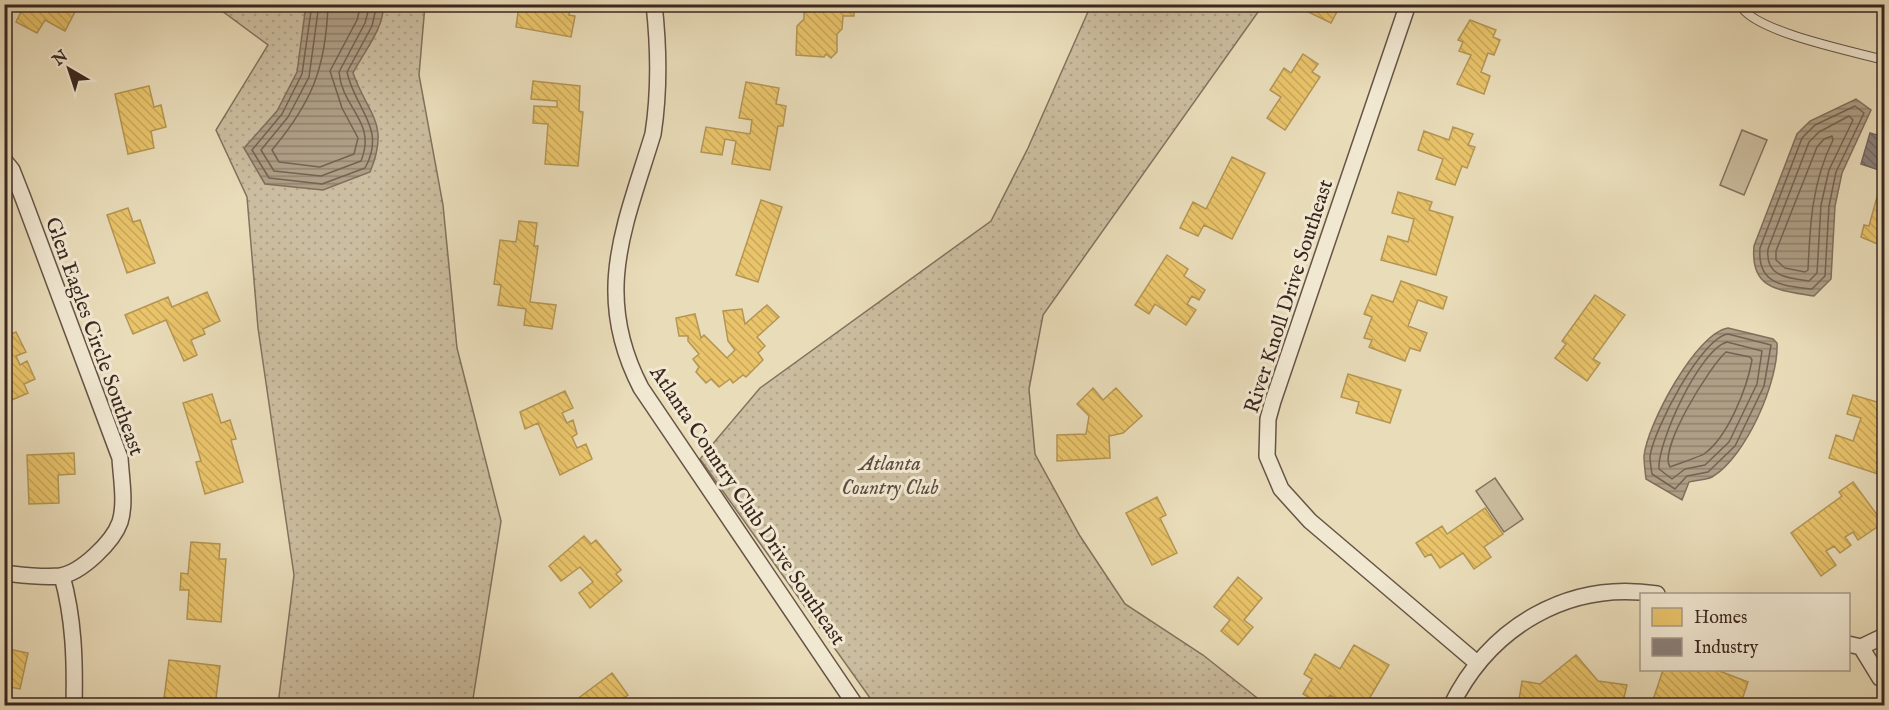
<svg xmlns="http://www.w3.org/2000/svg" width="1889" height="710" font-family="'IM FELL English',serif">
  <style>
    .grass { fill: #cbbd9f; stroke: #82725f; stroke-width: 1.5 }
    .park { fill: url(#park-dots); stroke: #82725f; stroke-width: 1.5 }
    .water { fill: url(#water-rules); stroke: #806e5c; stroke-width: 1.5 }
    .homes { fill: url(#homes-back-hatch); stroke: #b49554; stroke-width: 1.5 }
    .industry { fill: url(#industry-back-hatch); stroke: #726660; stroke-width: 1.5 }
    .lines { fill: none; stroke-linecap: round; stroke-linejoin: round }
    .shore { stroke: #746252; stroke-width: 1.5 }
    .service-casing { stroke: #665446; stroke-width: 10 }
    .minor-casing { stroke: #665446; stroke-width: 18 }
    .service { stroke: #f1e8d2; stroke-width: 8 }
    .minor { stroke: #f1e8d2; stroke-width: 15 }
    .labels { text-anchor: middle; stroke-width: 6; stroke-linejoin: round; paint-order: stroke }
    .street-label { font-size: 21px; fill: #3a271f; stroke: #f1e8d2 }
    .park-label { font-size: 21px; font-style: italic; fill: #5e4c3f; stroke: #f1e8d2 }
  </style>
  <defs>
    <pattern id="park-dots" width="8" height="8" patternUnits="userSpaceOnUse" patternTransform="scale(1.5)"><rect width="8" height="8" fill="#cbbd9f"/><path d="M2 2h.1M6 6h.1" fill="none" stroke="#afa288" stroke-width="1.8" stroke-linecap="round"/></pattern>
    <pattern id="water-rules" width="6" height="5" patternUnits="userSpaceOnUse" patternTransform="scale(1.5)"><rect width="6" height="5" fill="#ae9e85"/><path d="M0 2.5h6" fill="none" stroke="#8f816c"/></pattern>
    <pattern id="homes-back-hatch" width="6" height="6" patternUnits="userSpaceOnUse" patternTransform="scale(1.5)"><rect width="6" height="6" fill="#e9c46a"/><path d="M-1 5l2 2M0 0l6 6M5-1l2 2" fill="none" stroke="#c9a85b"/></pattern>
    <pattern id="industry-back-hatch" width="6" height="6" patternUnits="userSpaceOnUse" patternTransform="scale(1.5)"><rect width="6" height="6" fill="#8a817c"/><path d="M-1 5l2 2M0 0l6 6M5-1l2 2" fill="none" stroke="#726a65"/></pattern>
  </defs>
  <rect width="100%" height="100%" fill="#e9dcb9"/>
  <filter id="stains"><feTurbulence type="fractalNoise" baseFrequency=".00333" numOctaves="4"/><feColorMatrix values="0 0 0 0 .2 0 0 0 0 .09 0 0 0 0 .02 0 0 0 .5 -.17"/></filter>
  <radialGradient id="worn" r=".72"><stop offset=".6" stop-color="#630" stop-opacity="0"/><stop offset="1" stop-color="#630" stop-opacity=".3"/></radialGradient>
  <!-- grass -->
  <path class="grass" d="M 1742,130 L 1767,140 L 1744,195 L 1720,185 Z
    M 1495,478 L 1523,519 L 1504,532 L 1476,491 Z"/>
  <!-- park -->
  <path class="park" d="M 214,5 L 425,5 L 419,75 L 443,205 L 457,348 L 501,521 L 472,705 L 278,705 L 294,575 L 258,328 L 247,197 L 216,130 L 268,45 Z
    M 1091,5 L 1263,5 L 1043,315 L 1029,389 L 1035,454 L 1080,536 L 1125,604 L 1203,655 L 1266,705 L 875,705 L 700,459 L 760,388 L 991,221 L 1028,148 Z"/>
  <!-- water -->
  <path class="water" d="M 306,5 L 383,5 C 385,27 363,53 353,73 C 369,117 390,123 370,172 L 323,190 L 265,184 L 244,148 L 277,111 L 297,72 Z
    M 1856,99 L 1871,110 L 1842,173 L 1835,206 L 1831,279 L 1814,296 C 1779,290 1750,290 1754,246 L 1797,134 L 1810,121 Z
    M 1728,328 L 1773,339 L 1777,343 C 1779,381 1746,457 1712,477 C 1706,480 1696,480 1689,482 L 1682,500 L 1646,479 C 1645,471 1644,463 1644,456 C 1647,425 1696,333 1728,328 Z"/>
  <!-- homes -->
  <path class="homes" d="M 25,4 L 79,4 L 65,31 L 45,20 L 37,33 L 16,22 Z
    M 526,4 L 570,4 L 569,15 L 575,16 L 571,37 L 516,27 L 519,6 L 525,7 Z
    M 804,4 L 854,4 L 854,16 L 843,16 L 842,29 L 837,34 L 837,52 L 831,58 L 826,54 L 824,57 L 796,55 L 797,26 L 804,19 Z
    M 1302,4 L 1341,4 L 1331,23 L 1300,8 Z
    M 1470,20 L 1496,30 L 1493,37 L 1500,40 L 1494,55 L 1488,53 L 1481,72 L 1490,76 L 1484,94 L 1457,84 L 1471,55 L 1459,51 L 1463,42 L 1458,40 Z
    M 1303,54 L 1318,64 L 1312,72 L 1320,77 L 1285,130 L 1267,118 L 1281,97 L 1270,90 L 1284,68 L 1291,73 Z
    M 533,81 L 580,86 L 579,111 L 583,112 L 578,166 L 545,164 L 548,124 L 533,123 L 534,106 L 557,107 L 557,101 L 531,99 Z
    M 746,82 L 779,88 L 776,104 L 786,106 L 783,126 L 778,126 L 770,170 L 732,164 L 736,141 L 725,139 L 722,155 L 701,152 L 706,127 L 750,134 L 752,120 L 739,118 Z
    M 149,86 L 154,107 L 161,105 L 166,127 L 151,131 L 154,148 L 128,154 L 115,94 Z
    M 1453,127 L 1473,134 L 1468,145 L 1475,147 L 1467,168 L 1462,166 L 1455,185 L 1436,179 L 1443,159 L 1418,150 L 1424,131 L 1449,140 Z
    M 1232,157 L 1265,173 L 1232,239 L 1204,225 L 1198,236 L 1180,228 L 1193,202 L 1206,209 Z
    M 1883,175 L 1884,175 L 1884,252 L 1879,250 L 1880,245 L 1861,237 L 1864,225 L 1869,226 Z
    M 1398,192 L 1432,202 L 1429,210 L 1453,217 L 1436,275 L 1381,260 L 1388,236 L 1408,242 L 1414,219 L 1392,213 Z
    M 761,200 L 782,207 L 758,282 L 736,275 Z
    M 128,208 L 133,222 L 140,220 L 155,263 L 127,273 L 107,215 Z
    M 519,221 L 537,223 L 534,246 L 538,246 L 530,302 L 556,305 L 552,329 L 524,325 L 526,309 L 498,305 L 501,285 L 494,284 L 500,240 L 516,242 Z
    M 1167,255 L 1188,269 L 1184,276 L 1205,290 L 1199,300 L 1192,296 L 1187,304 L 1196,310 L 1186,325 L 1155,304 L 1149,314 L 1135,305 Z
    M 1401,281 L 1447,297 L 1443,309 L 1418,300 L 1408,326 L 1427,333 L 1420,351 L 1410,348 L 1405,361 L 1369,347 L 1372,340 L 1364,338 L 1372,317 L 1364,314 L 1372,295 L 1393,302 Z
    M 207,292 L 220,321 L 203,329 L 205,334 L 191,340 L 197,355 L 184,361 L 166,320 L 133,334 L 125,315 L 168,297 L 172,307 Z
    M 1595,295 L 1625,315 L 1593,359 L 1600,363 L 1587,381 L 1555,358 L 1566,344 L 1562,341 Z
    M 767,305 L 779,317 L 757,337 L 765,346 L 758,353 L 763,360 L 746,377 L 743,375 L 733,383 L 730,379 L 719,387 L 711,379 L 706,383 L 696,372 L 699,367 L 693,359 L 699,354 L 688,341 L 688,336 L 679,336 L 676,318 L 695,314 L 701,338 L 704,335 L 727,358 L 735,350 L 728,341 L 723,311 L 742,309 L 745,324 Z
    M 16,332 L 26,352 L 16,356 L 20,365 L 27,361 L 35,379 L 24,384 L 28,393 L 7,402 L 4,396 L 4,337 Z
    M 1348,374 L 1401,390 L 1390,423 L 1356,413 L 1359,402 L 1341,397 Z
    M 1093,388 L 1103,400 L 1116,388 L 1142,416 L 1123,433 L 1109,436 L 1110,458 L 1057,461 L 1057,435 L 1086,434 L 1089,416 L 1077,404 Z
    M 565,391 L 573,408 L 562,413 L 567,423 L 573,420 L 577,434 L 572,437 L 577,448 L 586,444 L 592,459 L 560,475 L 538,423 L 525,429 L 520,412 Z
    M 212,394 L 221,423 L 230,420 L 236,439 L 231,440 L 243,482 L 205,494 L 196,462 L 201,461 L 183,403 Z
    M 1853,395 L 1884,404 L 1884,476 L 1829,458 L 1836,435 L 1853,441 L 1861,418 L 1847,414 Z
    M 74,453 L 75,474 L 58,475 L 59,503 L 29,504 L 27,455 Z
    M 1853,482 L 1883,523 L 1858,540 L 1853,532 L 1845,537 L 1851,545 L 1840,553 L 1834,546 L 1826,551 L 1836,565 L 1821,576 L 1791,533 L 1842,496 L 1839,492 Z
    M 1157,497 L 1166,515 L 1160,518 L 1177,553 L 1152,565 L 1126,513 Z
    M 1485,508 L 1503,534 L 1484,547 L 1491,557 L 1474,569 L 1463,553 L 1440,568 L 1431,554 L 1425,557 L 1416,543 L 1442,526 L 1447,534 Z
    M 584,536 L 591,544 L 596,540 L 621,570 L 616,574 L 622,581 L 590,608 L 579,593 L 593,582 L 580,567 L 561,581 L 549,566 Z
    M 191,542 L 220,544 L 219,559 L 226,559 L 221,622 L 187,619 L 189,590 L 180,590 L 181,573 L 188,574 Z
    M 1238,577 L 1262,598 L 1244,620 L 1253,627 L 1238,645 L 1221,631 L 1230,620 L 1214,607 Z
    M 1354,645 L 1389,665 L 1365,706 L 1348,706 L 1330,695 L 1323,706 L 1303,694 L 1312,679 L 1304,674 L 1315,654 L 1340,669 Z
    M 4,648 L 28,653 L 20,689 L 4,686 Z
    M 1576,655 L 1598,681 L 1627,685 L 1622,706 L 1589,699 L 1581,706 L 1518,706 L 1522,681 L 1540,684 Z
    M 169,660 L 220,666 L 215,706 L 163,706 Z
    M 1663,670 L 1717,670 L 1748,682 L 1740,706 L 1651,706 Z
    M 612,673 L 628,695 L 620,701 L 623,706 L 568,706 Z"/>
  <!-- industry -->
  <path class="industry" d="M 1870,133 L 1884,137 L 1884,153 L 1879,170 L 1861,164 Z"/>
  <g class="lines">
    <!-- shore -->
    <path class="shore" d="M 312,4 L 302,74 L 282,114 L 252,150 L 269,178 L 322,184 L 365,168 C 387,128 355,110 347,72 L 372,26 L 377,4
      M 319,4 L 309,77 L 288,117 L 261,150 L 274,171 L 321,176 L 361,161 C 377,121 342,109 339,72 L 365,23 L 370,4
      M 328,4 C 326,68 312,102 272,150 L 279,162 L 320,167 L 354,154 L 358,138 L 342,108 L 330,71 L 357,20 L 361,4
      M 1855,106 L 1864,113 L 1836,172 L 1829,206 L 1825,276 L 1812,289 C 1782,286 1757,284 1760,248 L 1802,138 L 1815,125 Z
      M 1849,116 L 1853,120 L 1829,170 L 1821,205 L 1817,273 L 1809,281 C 1786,278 1765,276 1768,249 L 1809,142 L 1819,132 Z
      M 1832,136 L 1833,140 C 1812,182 1810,224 1808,270 L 1805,272 L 1785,268 L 1776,260 L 1776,251 L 1817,147 L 1824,139 Z
      M 1728,334 L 1771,345 L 1764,386 L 1735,446 L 1708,472 L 1687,476 L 1675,489 L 1652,474 C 1651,468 1650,461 1650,456 C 1654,429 1701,338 1728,334 Z
      M 1727,342 L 1762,351 L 1757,384 L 1729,442 L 1705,465 L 1685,469 L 1672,479 L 1659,469 C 1657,443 1700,349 1727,342 Z
      M 1726,352 L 1750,357 L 1752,360 C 1747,388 1728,437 1704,454 C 1701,456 1675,465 1670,467 C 1658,449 1710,366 1726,352 Z"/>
    <!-- service casing -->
    <g class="service-casing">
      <path id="service" d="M 1743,4 L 1743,9 C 1762,33 1851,51 1884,60"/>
    </g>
    <!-- minor casing -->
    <g class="minor-casing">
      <path id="minor" d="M 654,4 C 659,49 660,89 653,134 C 625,226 592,294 641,388 L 856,706
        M 1408,4 L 1273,401 L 1268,419 L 1267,456 L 1281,489 L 1310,521 L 1477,663
        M 4,160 L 12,170 L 23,198 L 120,458 C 121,477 126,503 120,522 C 113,542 81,573 60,576 C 42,578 22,575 4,573
        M 62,576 C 74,619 75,661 74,706
        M 1848,644 L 1861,647 L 1884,636
        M 1861,647 L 1880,678 L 1884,680
        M 1451,706 C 1490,627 1568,580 1657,594"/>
    </g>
    <!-- service -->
    <use href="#service" class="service"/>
    <!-- minor -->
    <use href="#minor" class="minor"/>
  </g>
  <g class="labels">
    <!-- street labels -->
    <g class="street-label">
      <text transform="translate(1288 296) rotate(-72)" y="7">River Knoll Drive Southeast</text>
      <text transform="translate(95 336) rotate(70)" y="7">Glen Eagles Circle Southeast</text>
      <text transform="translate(748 505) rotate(56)" y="7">Atlanta Country Club Drive Southeast</text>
    </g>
    <!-- park labels -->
    <g class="park-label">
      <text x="890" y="470">Atlanta<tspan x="890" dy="24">Country Club</tspan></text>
    </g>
  </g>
  <!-- margin -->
  <rect width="1889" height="710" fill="none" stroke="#e9dcb9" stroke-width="24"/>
  <rect x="6" y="6" width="1877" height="698" fill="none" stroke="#3a271f" stroke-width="3"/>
  <rect x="12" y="12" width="1865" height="686" fill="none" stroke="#3a271f" stroke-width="1.5"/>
  <!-- legend -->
  <rect x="1640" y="593" width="210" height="78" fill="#f1e8d2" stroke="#a89b8a" stroke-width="1.5"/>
  <rect x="1652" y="608" width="30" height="18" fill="#e9c46a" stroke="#a89b8a" stroke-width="1.5"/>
  <text x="1694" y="623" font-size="18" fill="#3a271f">Homes</text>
  <rect x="1652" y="638" width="30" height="18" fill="#8a817c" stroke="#a89b8a" stroke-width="1.5"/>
  <text x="1694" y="653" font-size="18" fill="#3a271f">Industry</text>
  <!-- north arrow -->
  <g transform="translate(69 69) rotate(321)" stroke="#f1e8d2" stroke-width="4.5" paint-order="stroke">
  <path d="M0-4.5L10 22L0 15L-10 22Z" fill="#3a271f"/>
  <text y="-9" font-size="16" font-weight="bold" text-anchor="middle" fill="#3a271f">N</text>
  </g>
  <rect width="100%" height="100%" filter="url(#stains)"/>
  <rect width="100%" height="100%" fill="url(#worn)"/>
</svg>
